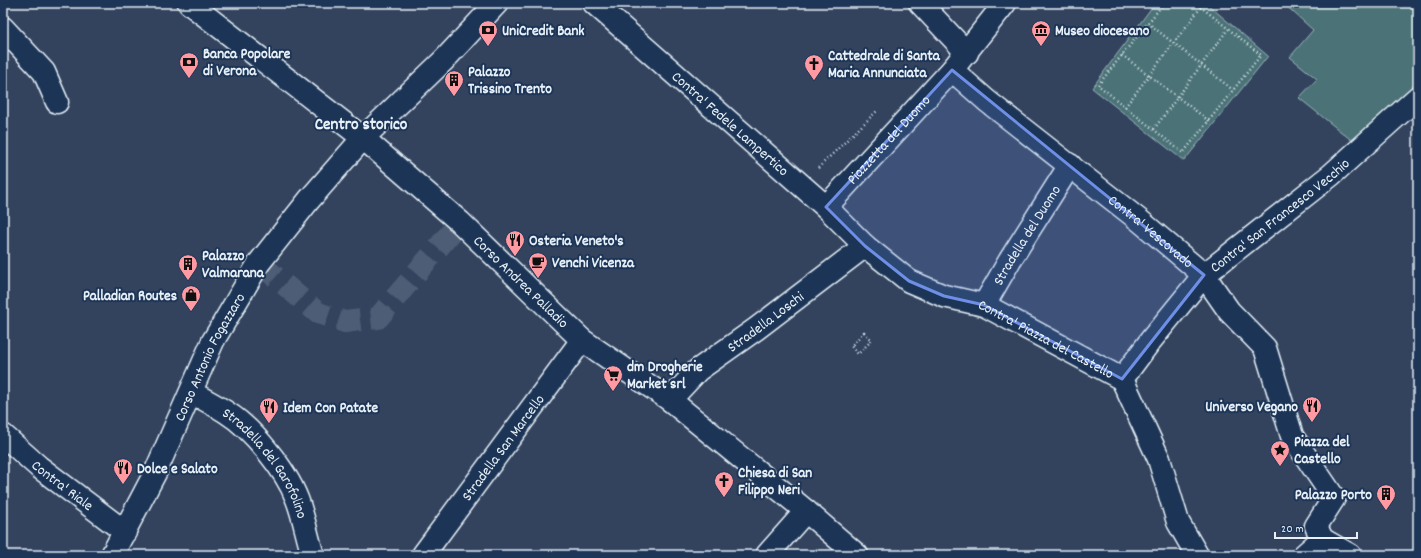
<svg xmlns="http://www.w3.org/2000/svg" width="1421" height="558" font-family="Dekko,sans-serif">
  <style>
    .green { fill: #4c7377; stroke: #9ab2b8 }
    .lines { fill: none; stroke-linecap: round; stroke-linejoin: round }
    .pedestrian-tunnel { stroke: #4e5d75; stroke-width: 22; stroke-dasharray: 22 11; stroke-linecap: butt }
    .pedestrian-casing { stroke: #e8f1f8; stroke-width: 25 }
    .path { stroke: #e8f1f8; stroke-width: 2.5; stroke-dasharray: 1 3; stroke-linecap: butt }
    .pedestrian { stroke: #1d3557; stroke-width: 22 }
    .marked { fill: #6e8fe5; fill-opacity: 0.2; stroke: #6e8fe5; stroke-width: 3; stroke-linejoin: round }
    .labels { text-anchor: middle; stroke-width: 4; stroke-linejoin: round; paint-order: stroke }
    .poi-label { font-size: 15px; font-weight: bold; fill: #e8f1f8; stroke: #1d3557; text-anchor: start }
    .street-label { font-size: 15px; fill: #e8f1f8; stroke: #1d3557 }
    .quarter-label { font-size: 17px; font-weight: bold; fill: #e8f1f8; stroke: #1d3557 }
  </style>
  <rect width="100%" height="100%" fill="#33435e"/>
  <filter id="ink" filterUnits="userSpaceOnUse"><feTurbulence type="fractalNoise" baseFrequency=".025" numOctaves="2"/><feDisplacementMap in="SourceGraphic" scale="8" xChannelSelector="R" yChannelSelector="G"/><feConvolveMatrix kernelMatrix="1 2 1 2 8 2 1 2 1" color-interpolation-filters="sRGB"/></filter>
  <g filter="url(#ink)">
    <!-- green -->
    <path class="green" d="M 1155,3 L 1206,3 L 1268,56 L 1184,161 L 1092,88 Z
      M 1283,3 L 1418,3 L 1418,85 L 1355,143 L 1299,98 L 1317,79 L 1290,57 L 1313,30 Z"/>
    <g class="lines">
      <!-- pedestrian-tunnel -->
      <path class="pedestrian-tunnel" d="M 259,263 L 318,313 L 345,322 L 378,318 L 460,222"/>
      <!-- pedestrian casing -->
      <g class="pedestrian-casing">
        <g id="pedestrian">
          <path id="s1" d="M 189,3 L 363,138 L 460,222 L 582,340 L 670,400 L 806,511 L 857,555"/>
          <path id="s2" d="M 594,3 L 826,207 L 865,246 L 909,281 L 944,296 L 984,305 L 1122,379 L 1159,459 L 1178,522 L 1197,555"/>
          <path d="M 920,3 L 967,53"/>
          <path d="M 3,28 L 44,72 L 57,102"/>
          <path id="s3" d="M 952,70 L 987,101 L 1139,220 L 1204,275 L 1229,311 L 1265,348 L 1292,436 L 1334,498 L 1316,526 L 1322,539"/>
          <path id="s4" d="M 826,207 L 952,70 L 1005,3"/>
          <path id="s5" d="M 984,305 L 1010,260 L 1070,165"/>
          <path id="s6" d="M 1122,379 L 1151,340 L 1204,275 L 1331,175 L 1418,97"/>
          <path id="s7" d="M 191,392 C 203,399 215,405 226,412 C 252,428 286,470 297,499 C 304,517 307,537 313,555"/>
          <path id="s8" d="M 670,400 L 698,370 L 756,329 L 865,246"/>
          <path id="s9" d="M 3,435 L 39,467 L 125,532"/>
          <path d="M 1322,539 L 1350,555"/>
          <path id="s10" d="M 112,555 L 155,473 L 213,341 L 259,263 L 309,200 L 363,138 L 443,61 L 497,3"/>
          <path id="s11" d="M 423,555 L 582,340"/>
          <path d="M 767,555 L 806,511"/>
          <path d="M 1304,555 L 1322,539"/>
        </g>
      </g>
      <!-- path -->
      <path class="path" d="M 1164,3 L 1098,85 L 1183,153 L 1261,55 L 1196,3
        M 1148,23 L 1233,90
        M 1122,55 L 1209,121
        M 1125,107 L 1201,7
        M 1154,129 L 1228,29
        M 818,168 L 878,110
        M 864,332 L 872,340 L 858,354 L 851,346 Z"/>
      <!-- pedestrian -->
      <use href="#pedestrian" class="pedestrian"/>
    </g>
  </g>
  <!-- marked area -->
  <path class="marked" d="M 952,70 L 1204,275 L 1122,379 L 984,305 L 944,296 L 909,281 L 865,246 L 826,207 Z"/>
  <!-- icons -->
  <defs>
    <g id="bank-pin" transform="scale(1)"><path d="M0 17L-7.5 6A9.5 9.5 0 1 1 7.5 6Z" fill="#ff9aa2" stroke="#1d3557"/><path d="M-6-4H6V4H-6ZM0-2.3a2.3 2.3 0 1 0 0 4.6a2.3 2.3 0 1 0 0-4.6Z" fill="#111"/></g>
    <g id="museum-pin" transform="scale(1)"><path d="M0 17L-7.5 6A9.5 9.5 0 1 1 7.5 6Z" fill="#ff9aa2" stroke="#1d3557"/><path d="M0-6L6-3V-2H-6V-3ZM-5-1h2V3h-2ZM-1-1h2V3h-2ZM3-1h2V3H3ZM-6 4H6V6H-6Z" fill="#111"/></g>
    <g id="church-pin" transform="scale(1)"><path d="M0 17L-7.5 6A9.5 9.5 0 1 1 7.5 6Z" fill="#ff9aa2" stroke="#1d3557"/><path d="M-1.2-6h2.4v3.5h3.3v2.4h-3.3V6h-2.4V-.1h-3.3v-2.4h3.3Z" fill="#111"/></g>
    <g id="building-pin" transform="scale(1)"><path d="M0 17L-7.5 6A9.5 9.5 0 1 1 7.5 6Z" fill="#ff9aa2" stroke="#1d3557"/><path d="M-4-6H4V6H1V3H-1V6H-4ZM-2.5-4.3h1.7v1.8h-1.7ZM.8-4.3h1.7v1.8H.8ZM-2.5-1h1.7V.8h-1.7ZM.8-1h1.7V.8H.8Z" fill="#111"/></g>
    <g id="restaurant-pin" transform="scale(1)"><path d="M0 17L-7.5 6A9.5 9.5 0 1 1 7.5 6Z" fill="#ff9aa2" stroke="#1d3557"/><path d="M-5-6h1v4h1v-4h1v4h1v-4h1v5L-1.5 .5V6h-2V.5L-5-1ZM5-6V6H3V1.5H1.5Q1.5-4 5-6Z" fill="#111"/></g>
    <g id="cafe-pin" transform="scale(1)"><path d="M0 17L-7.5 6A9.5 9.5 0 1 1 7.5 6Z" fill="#ff9aa2" stroke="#1d3557"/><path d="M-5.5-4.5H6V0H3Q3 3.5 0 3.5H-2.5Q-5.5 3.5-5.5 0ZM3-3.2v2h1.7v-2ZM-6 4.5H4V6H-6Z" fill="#111"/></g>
    <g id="shop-pin" transform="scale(1)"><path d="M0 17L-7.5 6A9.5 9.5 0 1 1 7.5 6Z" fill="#ff9aa2" stroke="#1d3557"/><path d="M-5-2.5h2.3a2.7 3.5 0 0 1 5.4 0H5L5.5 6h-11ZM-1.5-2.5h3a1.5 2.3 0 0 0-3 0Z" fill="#111"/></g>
    <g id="supermarket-pin" transform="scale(1)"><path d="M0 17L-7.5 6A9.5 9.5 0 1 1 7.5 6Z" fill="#ff9aa2" stroke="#1d3557"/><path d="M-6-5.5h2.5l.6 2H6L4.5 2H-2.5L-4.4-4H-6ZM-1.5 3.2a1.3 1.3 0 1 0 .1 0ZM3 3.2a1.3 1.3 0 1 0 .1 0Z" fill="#111"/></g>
    <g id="sight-pin" transform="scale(1)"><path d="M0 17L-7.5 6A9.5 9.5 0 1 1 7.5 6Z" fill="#ff9aa2" stroke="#1d3557"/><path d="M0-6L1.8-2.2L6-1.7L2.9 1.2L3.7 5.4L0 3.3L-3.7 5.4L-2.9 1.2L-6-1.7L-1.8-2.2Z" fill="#111"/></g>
  </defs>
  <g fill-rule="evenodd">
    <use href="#bank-pin" x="488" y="30"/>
    <use href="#museum-pin" x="1041" y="30"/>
    <use href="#bank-pin" x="189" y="62"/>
    <use href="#church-pin" x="814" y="64"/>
    <use href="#building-pin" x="454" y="80"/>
    <use href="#restaurant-pin" x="515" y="240"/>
    <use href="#cafe-pin" x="538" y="262"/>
    <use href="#building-pin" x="188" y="264"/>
    <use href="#shop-pin" x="191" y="295"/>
    <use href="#supermarket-pin" x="613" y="375"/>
    <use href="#restaurant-pin" x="1312" y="406"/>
    <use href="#restaurant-pin" x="269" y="407"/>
    <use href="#sight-pin" x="1280" y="450"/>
    <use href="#restaurant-pin" x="123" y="468"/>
    <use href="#church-pin" x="724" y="481"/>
    <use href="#building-pin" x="1386" y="494"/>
  </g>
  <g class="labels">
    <!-- poi labels -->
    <g class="poi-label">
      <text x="502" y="35">UniCredit Bank</text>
      <text x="1055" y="35">Museo diocesano</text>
      <text x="203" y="58">Banca Popolare<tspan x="203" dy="17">di Verona</tspan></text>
      <text x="828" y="60">Cattedrale di Santa<tspan x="828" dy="17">Maria Annunciata</tspan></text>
      <text x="468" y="76">Palazzo<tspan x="468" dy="17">Trissino Trento</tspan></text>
      <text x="529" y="245">Osteria Veneto's</text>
      <text x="202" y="260">Palazzo<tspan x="202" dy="17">Valmarana</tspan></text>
      <text x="552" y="267">Venchi Vicenza</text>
      <text x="177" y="300" text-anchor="end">Palladian Routes</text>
      <text x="627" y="371">dm Drogherie<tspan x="627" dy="17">Market srl</tspan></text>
      <text x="1298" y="411" text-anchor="end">Universo Vegano</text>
      <text x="283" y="412">Idem Con Patate</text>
      <text x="1294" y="446">Piazza del<tspan x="1294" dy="17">Castello</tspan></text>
      <text x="137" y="473">Dolce e Salato</text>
      <text x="738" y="477">Chiesa di San<tspan x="738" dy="17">Filippo Neri</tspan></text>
      <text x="1372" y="499" text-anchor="end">Palazzo Porto</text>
    </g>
    <!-- street labels -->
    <g class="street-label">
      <text dy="5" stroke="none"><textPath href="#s2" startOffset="182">Contra' Fedele Lampertico</textPath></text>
      <text dy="5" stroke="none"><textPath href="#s4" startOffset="92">Piazzetta del Duomo</textPath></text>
      <text dy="5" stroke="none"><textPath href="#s6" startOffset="229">Contra' San Francesco Vecchio</textPath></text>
      <text dy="5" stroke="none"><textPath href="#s3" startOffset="256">Contra' Vescovado</textPath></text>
      <text dy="5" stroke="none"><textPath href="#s5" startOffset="82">Stradella del Duomo</textPath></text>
      <text dy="5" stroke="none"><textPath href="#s1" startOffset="434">Corso Andrea Palladio</textPath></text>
      <text dy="5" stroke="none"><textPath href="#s8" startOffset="124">Stradella Loschi</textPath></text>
      <text dy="5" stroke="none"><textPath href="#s2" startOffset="570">Contra' Piazza del Castello</textPath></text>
      <text dy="5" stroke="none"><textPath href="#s10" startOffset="221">Corso Antonio Fogazzaro</textPath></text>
      <text dy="5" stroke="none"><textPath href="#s11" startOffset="134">Stradella San Marcello</textPath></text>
      <text dy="5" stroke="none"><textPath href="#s7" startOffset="106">Stradella del Garofolino</textPath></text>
      <text dy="5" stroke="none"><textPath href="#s9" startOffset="78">Contra' Riale</textPath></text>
    </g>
    <!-- quarter labels -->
    <g class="quarter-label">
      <text x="361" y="129">Centro storico</text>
    </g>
  </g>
  <!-- margin -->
  <rect width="1421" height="558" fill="none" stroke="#1d3557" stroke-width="16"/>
  <rect x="8" y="8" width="1405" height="542" fill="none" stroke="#e8f1f8" stroke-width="1.5" filter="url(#ink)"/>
  <!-- scale -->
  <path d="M1275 532v6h82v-6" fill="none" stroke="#e8f1f8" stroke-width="2"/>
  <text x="1281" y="532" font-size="12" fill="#e8f1f8" stroke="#1d3557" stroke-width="3" paint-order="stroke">20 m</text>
</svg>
